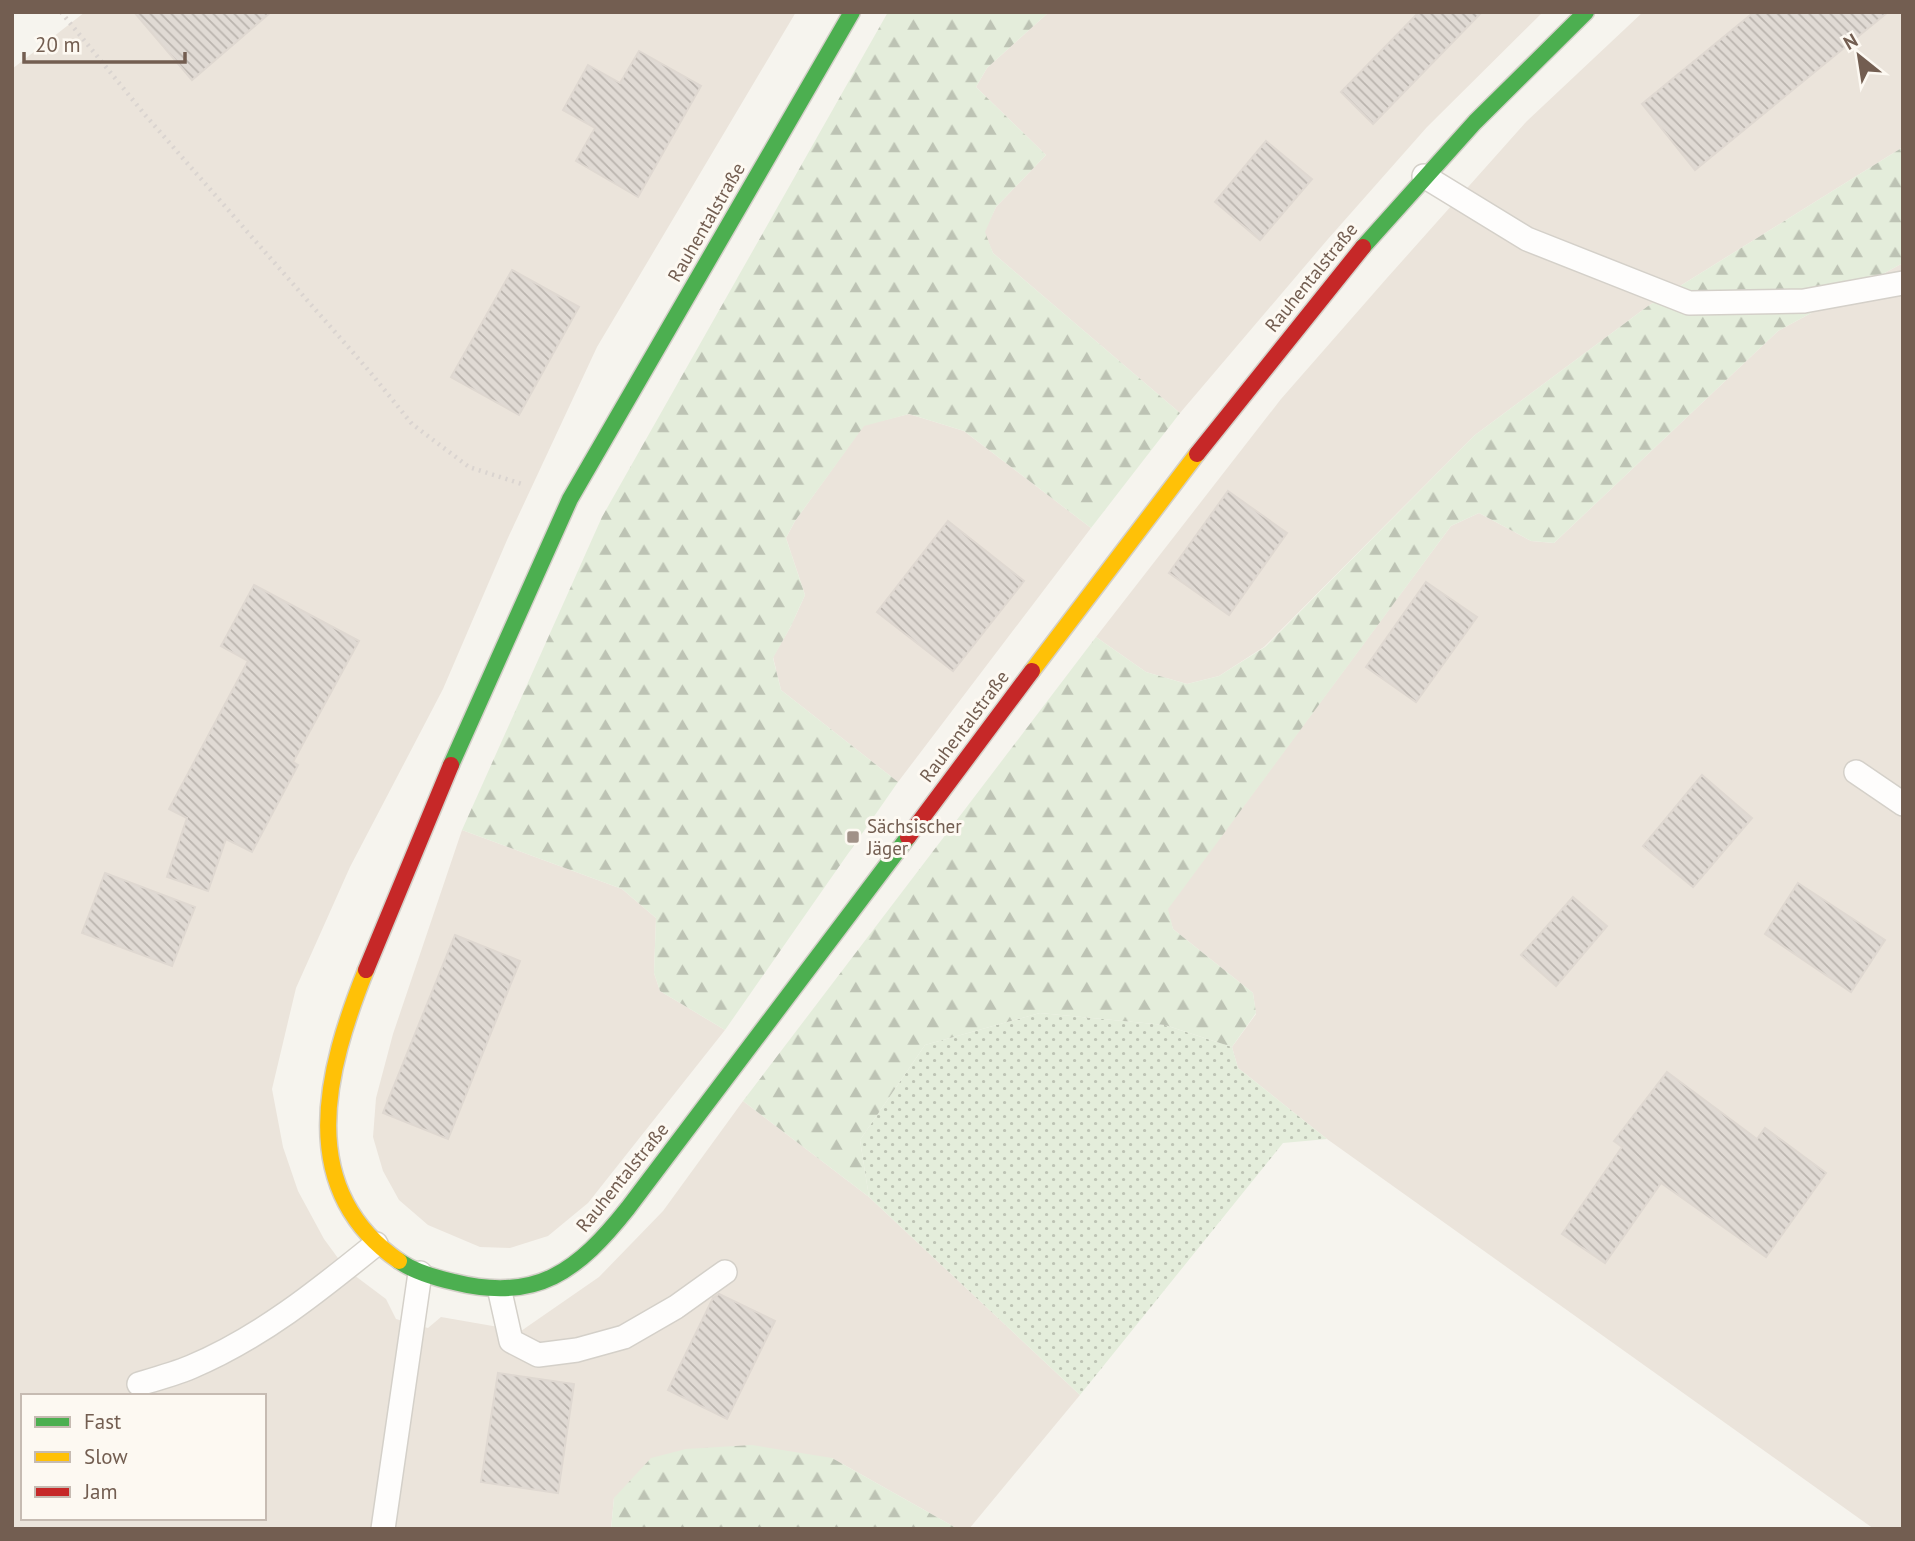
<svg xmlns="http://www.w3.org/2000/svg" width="1915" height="1541" font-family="'PT Sans',sans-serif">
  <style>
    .residential { fill: #ebe4db; fill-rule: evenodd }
    .grass { fill: url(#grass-dots) }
    .forest { fill: url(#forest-firs) }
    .building { fill: url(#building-back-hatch); stroke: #dfd8d1; stroke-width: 2 }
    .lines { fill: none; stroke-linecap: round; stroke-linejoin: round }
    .lane-casing { stroke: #d4d0c9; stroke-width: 26 }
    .fast-casing { stroke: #d4d0c9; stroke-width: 19 }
    .slow-casing { stroke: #d4d0c9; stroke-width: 19 }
    .jam-casing { stroke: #d4d0c9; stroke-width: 19 }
    .path { stroke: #dad4d0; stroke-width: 4.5; stroke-dasharray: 2 5; stroke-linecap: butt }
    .lane { stroke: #fefdfc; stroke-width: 23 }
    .fast { stroke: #4caf50; stroke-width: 16 }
    .slow { stroke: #ffc107; stroke-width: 16 }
    .jam { stroke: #c62828; stroke-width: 16 }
    .poi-dot { fill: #a19288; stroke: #fdf9f2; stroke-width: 2.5 }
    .labels { text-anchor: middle; stroke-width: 6; stroke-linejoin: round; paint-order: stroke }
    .street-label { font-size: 19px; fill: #735e51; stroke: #fdf9f2 }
    .poi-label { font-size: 19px; fill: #735e51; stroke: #fdf9f2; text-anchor: start }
  </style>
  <defs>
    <pattern id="grass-dots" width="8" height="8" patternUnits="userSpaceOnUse" patternTransform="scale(1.75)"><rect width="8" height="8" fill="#e4eddb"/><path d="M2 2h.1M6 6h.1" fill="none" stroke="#bdc3b4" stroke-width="1.8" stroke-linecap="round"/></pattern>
    <pattern id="forest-firs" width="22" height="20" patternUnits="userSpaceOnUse" patternTransform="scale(1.75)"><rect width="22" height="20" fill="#e4eddb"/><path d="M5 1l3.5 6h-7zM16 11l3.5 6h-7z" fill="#bdc3b4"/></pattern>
    <pattern id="building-back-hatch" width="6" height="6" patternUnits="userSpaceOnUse" patternTransform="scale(1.75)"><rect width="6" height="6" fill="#e0dad4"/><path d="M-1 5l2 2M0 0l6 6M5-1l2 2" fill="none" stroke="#bab4ae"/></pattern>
  </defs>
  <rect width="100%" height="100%" fill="#f6f4ee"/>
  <!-- residential -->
  <path class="residential" d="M 85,12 L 796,12 L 597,347 L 507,540 L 443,689 L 350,867 L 296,988 L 272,1089 L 283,1147 L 298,1191 L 324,1239 L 346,1269 L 386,1299 L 396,1319 L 428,1328 L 441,1317 L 521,1331 L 599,1277 L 663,1211 L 743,1101 L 869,1197 L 1080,1395 L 969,1529 L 958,1529 L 832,1458 L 614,1498 L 611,1529 L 12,1529 L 12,69 ZM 23,1396 L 264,1396 L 264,1518 L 23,1518 Z
    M 1049,12 L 1543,12 L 1427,127 L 1328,239 L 1180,413 L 993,253 L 984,232 L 996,207 L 1046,155 L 976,87 L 987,68 Z
    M 1643,12 L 1903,12 L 1903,147 L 1648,306 L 1475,435 L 1264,647 L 1219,676 L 1187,684 L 1146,672 L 1096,637 L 1281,399 L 1387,278 L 1527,121 Z
    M 1903,263 L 1903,1529 L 1874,1529 L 1327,1139 L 1238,1068 L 1232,1047 L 1256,1014 L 1253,993 L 1173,929 L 1167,909 L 1451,526 L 1479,513 L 1531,541 L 1554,543 L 1778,331 Z
    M 909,414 L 964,431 L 1091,528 L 898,782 L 781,690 L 773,657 L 791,626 L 805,595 L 786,538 L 795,521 L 864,425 Z
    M 462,830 L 622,889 L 656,918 L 654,973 L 660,991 L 725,1030 L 588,1203 L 548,1236 L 510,1248 L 480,1247 L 428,1225 L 399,1200 L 383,1171 L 373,1137 L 376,1098 L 393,1034 Z"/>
  <!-- grass -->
  <path class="grass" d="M 1040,1013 L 1165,1025 L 1232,1047 L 1238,1068 L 1327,1139 L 1283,1143 L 1080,1395 L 869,1197 L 860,1140 L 925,1045 Z"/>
  <!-- forest -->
  <path class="forest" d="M 888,12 L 1049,12 L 987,68 L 976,87 L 1046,155 L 996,207 L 985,232 L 993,253 L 1180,413 L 1091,528 L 964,431 L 909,414 L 864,426 L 795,521 L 786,538 L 805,595 L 791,626 L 773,658 L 781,690 L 898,782 L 725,1030 L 660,991 L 654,973 L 656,918 L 622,889 L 462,830 L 602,517 Z
    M 1903,147 L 1903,263 L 1778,331 L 1554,543 L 1531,541 L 1479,513 L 1451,526 L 1168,909 L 1173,929 L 1253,993 L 1256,1013 L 1232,1047 L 1165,1025 L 1040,1013 L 925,1045 L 860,1140 L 869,1197 L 743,1101 L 1096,637 L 1146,672 L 1187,684 L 1219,676 L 1265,647 L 1475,435 L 1648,306 Z
    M 752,1445 L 832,1458 L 958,1529 L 611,1529 L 614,1498 L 651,1458 L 686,1449 Z"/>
  <!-- building -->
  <path class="building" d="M 134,12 L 271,12 L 192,80 Z
    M 1419,12 L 1482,12 L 1373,124 L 1341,92 Z
    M 1754,12 L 1888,12 L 1695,170 L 1642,104 Z
    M 639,51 L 701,86 L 638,197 L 576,161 L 595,128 L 563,110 L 588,65 L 620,83 Z
    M 1266,141 L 1312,179 L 1260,240 L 1215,202 Z
    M 512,270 L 579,307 L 519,415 L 451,377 Z
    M 1228,491 L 1287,533 L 1229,615 L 1169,573 Z
    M 948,521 L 1024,581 L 953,671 L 877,612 Z
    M 1426,582 L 1477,617 L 1416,702 L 1366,667 Z
    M 254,585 L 359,641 L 293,762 L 298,765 L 252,852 L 226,839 L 208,891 L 167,877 L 187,818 L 169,809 L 248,661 L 221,646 Z
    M 1702,775 L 1752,818 L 1693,887 L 1643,846 Z
    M 105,873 L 195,907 L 172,966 L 82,933 Z
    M 1798,883 L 1885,940 L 1851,992 L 1765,934 Z
    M 1573,897 L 1607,926 L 1556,986 L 1521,955 Z
    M 455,935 L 520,961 L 448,1139 L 383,1113 Z
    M 1667,1072 L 1757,1139 L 1765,1128 L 1826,1173 L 1766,1257 L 1661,1183 L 1605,1263 L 1562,1234 L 1622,1147 L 1614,1141 Z
    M 719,1294 L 775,1321 L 727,1419 L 668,1390 L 713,1298 Z
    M 498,1373 L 574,1384 L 558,1493 L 481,1482 Z"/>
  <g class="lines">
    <!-- lane casing -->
    <g class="lane-casing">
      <path id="lane" d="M 1424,176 L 1527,239 L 1689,303 L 1804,301 L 1903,283
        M 1856,772 L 1903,804
        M 500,1292 L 511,1341 L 538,1355 L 577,1350 L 624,1337 L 676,1307 L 725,1272
        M 139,1384 C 156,1379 174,1374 191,1367 C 260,1338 318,1291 376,1244
        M 383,1529 L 420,1273"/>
    </g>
    <!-- fast casing -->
    <g class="fast-casing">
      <path id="fast" d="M 1363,247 L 1475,122 L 1586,12
        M 451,765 L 570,499 L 852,12
        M 399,1261 C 415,1272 436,1278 454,1282 C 537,1303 578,1271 628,1208 L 908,837"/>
    </g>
    <!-- slow casing -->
    <g class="slow-casing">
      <path id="slow" d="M 1032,671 L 1197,454
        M 366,970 C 326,1070 294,1189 399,1261"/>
    </g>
    <!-- jam casing -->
    <g class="jam-casing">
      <path id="jam" d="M 1197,454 L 1363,247
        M 908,837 L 1032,671
        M 366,970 L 451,765"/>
    </g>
    <!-- path -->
    <path class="path" d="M 61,12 L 146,116 L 370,372 L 412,424 L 469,467 L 525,485"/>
    <!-- lane -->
    <use href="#lane" class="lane"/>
    <!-- fast -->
    <use href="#fast" class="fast"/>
    <!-- slow -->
    <use href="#slow" class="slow"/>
    <!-- jam -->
    <use href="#jam" class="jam"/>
  </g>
  <!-- markers -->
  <rect class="poi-dot" x="846" y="830" width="14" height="14" rx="3.5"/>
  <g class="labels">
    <!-- street labels -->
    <g class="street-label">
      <text transform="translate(706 222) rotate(-60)" y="7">Rauhentalstraße</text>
      <text transform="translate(1311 277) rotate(-51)" y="7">Rauhentalstraße</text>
      <text transform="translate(964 726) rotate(-53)" y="7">Rauhentalstraße</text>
      <text transform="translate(622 1177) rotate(-51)" y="7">Rauhentalstraße</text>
    </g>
    <!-- poi labels -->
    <g class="poi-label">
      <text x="867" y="833">Sächsischer<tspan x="867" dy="22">Jäger</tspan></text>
    </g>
  </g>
  <!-- border -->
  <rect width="1915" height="1541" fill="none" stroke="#735e51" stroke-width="28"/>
  <!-- legend -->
  <rect x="21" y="1394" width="245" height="126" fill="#fdf9f2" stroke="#c6bbb2" stroke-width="2"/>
  <rect x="35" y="1417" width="35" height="10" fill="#4caf50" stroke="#c6bbb2" stroke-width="2"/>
  <text x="84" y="1429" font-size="21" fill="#735e51">Fast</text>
  <rect x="35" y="1452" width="35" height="10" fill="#ffc107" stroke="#c6bbb2" stroke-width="2"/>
  <text x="84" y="1464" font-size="21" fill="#735e51">Slow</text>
  <rect x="35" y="1487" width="35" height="10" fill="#c62828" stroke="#c6bbb2" stroke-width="2"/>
  <text x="84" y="1499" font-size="21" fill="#735e51">Jam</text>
  <!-- north arrow -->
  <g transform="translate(1859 56) rotate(330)" stroke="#fdf9f2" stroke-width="5" paint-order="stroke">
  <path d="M0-5L12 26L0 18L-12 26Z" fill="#735e51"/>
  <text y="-10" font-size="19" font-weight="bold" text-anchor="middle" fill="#735e51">N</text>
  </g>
  <!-- scale -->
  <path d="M24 52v10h161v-10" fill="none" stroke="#735e51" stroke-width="3.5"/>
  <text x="35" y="52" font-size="21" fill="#735e51" stroke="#fdf9f2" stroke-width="5" paint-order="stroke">20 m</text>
</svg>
